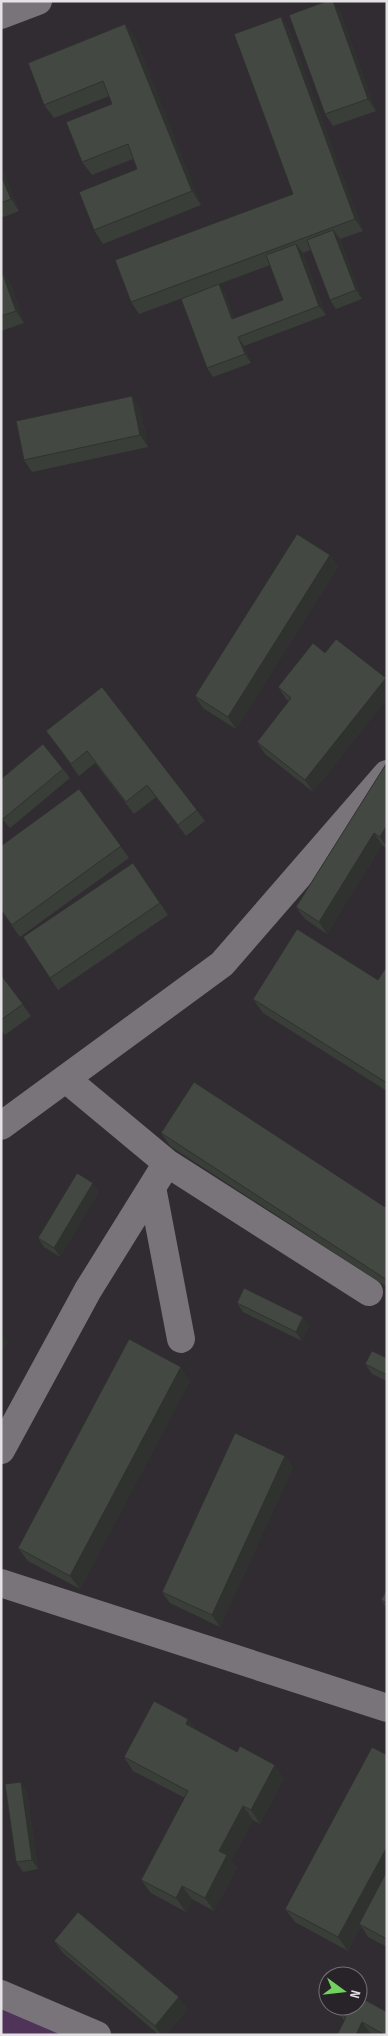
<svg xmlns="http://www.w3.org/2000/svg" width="388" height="2036" font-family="'Sofia Sans Condensed',sans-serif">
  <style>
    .green { fill: #4f3358 }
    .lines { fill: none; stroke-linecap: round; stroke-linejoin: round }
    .minor { stroke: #79747a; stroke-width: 28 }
    .wall { fill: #3a3e39; fill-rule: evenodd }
    .shaded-wall { fill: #2f322e }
    .building { fill: #434842; stroke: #2f322e }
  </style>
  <rect width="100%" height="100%" fill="#312c32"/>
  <!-- green -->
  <path class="green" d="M 1,2002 L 72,2035 L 1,2035 Z"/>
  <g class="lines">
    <!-- minor -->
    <path class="minor" d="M 1,15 L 38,1
      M 66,1079 L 167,1163 L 369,1292
      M 1,1126 L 222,964 L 387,774
      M 152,1187 L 181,1339
      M 1,1450 L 88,1290 L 167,1163
      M 1,1583 L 387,1708
      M 1,1994 L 97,2035"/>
  </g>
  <!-- wall -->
  <path class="wall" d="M 340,11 L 376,111 L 333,126 L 325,114 Z
    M 281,17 L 289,29 L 363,231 L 340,239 L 362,299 L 336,309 L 330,300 L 311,250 L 303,253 L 326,315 L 244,346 L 251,363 L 213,377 L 207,368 L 202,291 L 139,314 L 131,302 L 293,194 ZM 270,265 L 283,300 L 234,318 L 225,294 L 219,284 Z
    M 135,37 L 201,205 L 103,244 L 94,230 L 137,169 L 133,159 L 92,175 L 82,162 L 112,104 L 109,96 L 54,118 L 44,105 Z
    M 1,166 L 19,211 L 1,218 Z
    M 1,272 L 2,272 L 11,284 L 24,323 L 1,331 Z
    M 132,396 L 140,408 L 148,447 L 32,472 L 24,460 Z
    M 330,555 L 338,567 L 236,729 L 203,708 L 195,696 Z
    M 325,653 L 386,678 L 387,679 L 387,699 L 313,792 L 265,754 L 257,742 L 289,701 L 286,699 L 278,687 Z
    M 102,687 L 205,821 L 186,836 L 156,797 L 134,814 L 95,763 L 79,776 L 46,731 Z
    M 387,765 L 387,848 L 382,845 L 327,934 L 305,919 L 296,907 Z
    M 63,769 L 70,778 L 10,828 L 1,818 L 1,779 Z
    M 79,789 L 129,858 L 20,937 L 1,911 Z
    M 133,863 L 168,915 L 58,990 L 23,937 Z
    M 387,966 L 387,1091 L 263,1013 L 253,999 L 378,980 Z
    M 1,975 L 31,1016 L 5,1035 L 1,1030 Z
    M 161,1133 L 385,1207 L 387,1205 L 387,1287 L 170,1146 Z
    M 99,1192 L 60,1257 L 44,1247 L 38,1238 Z
    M 237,1303 L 303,1317 L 309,1326 L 302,1341 L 243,1312 Z
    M 387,1358 L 387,1381 L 372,1374 L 365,1364 Z
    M 190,1381 L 80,1589 L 28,1561 L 18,1548 Z
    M 285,1456 L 293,1468 L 220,1627 L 170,1603 L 162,1592 Z
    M 387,1589 L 387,1609 L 381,1600 Z
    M 188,1719 L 196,1730 L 284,1778 L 260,1824 L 253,1820 L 231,1861 L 237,1868 L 214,1911 L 192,1899 L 186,1912 L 151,1893 L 141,1880 L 185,1798 L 133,1771 L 124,1757 Z
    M 387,1755 L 387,1947 L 368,1937 L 361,1926 L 348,1951 L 295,1922 L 285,1909 Z
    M 27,1791 L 38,1869 L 23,1872 L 16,1862 Z
    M 54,1941 L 188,2009 L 166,2035 L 159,2035 L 63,1953 Z
    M 343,2006 L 387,2035 L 371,2035 L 344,2020 L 339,2013 Z"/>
  <!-- shaded-wall -->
  <path class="shaded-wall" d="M 333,1 L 340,11 L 376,111 L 368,99 Z
    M 281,17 L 289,29 L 363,231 L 355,219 Z
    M 125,24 L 135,37 L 201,205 L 192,191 Z
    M 1,166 L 19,211 L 11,199 L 1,175 Z
    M 333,230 L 340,239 L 362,299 L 356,290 Z
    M 296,244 L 303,253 L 326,315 L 319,306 Z
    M 2,272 L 11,284 L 24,323 L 16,311 Z
    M 219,284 L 225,294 L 238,328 L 232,319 Z
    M 238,337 L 244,346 L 251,363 L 245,354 Z
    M 132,396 L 140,408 L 148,447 L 140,435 Z
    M 330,555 L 338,567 L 236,729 L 228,717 Z
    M 386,678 L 387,679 L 387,699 L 313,792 L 305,780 Z
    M 387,825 L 387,847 L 380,837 Z
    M 374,833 L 382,845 L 327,934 L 319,922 Z
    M 93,1183 L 99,1192 L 60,1257 L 54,1248 Z
    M 303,1317 L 309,1326 L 302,1341 L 296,1332 Z
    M 1,1333 L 8,1342 L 1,1355 Z
    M 181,1367 L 190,1381 L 80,1589 L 70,1576 Z
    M 285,1456 L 293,1468 L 220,1627 L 212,1615 Z
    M 188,1719 L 198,1732 L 186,1724 Z
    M 275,1765 L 284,1778 L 260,1824 L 251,1810 Z
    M 21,1782 L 27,1791 L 38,1869 L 32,1860 Z
    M 243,1806 L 253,1820 L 231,1861 L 237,1868 L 214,1911 L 205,1898 L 219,1851 Z
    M 387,1847 L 387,1878 L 359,1924 L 361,1926 L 348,1951 L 338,1937 Z
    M 182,1886 L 192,1899 L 186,1912 L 176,1898 Z
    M 179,1997 L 188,2009 L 166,2035 L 161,2035 L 155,2026 Z
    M 362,2022 L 371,2034 L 370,2035 L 356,2035 Z"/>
  <!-- building -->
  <path class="building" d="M 327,1 L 333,1 L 368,99 L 325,114 L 289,15 Z
    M 281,17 L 355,219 L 131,302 L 115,260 L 293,194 L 234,34 Z
    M 125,24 L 192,191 L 94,230 L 79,192 L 137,169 L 128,144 L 82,162 L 66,122 L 112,104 L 103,81 L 44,105 L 28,63 Z
    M 1,175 L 11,199 L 1,203 Z
    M 333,230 L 356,290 L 330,300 L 307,240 Z
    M 296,244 L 319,306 L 238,337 L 245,354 L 207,368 L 181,299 L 219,284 L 232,319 L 283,300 L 266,255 Z
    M 1,272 L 2,272 L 16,311 L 1,316 Z
    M 132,396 L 140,435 L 24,460 L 16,421 Z
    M 297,534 L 330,555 L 228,717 L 195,696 Z
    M 336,639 L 386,678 L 305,780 L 257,742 L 291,698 L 278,687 L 313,643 L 325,653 Z
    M 102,687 L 197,810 L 178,825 L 147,785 L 126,802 L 87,751 L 71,764 L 46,731 Z
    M 43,744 L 63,769 L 3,819 L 1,816 L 1,779 Z
    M 386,764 L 387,765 L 387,825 L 380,837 L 374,833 L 319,922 L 296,907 Z
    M 79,789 L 121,846 L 12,925 L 1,910 L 1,846 Z
    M 133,863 L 160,903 L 50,978 L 23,937 Z
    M 297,929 L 378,980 L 387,966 L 387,1083 L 253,999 Z
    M 1,975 L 23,1004 L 1,1020 Z
    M 194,1082 L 385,1207 L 387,1205 L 387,1280 L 161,1133 Z
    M 77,1173 L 93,1183 L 54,1248 L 38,1238 Z
    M 244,1288 L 303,1317 L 296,1332 L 237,1303 Z
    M 129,1339 L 181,1367 L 70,1576 L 18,1548 Z
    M 372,1351 L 387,1358 L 387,1375 L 365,1364 Z
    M 235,1433 L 285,1456 L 212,1615 L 162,1592 Z
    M 387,1589 L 387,1603 L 381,1600 Z
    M 154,1701 L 188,1719 L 186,1724 L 237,1752 L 240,1746 L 275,1765 L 251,1810 L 243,1806 L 219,1851 L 227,1855 L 205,1898 L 182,1886 L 176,1898 L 141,1880 L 188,1791 L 124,1757 Z
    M 372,1747 L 387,1755 L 387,1847 L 338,1937 L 285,1909 Z
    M 21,1782 L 32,1860 L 16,1862 L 5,1784 Z
    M 387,1871 L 387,1939 L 359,1924 Z
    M 78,1912 L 179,1997 L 155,2026 L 54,1941 Z
    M 358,1996 L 387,2012 L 387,2035 L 385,2035 L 362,2022 L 356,2035 L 337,2035 L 346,2017 L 339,2013 L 343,2006 L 358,2006 Z"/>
  <!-- border -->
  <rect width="388" height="2036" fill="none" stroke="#e5e2e6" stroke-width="5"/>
  <!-- north arrow -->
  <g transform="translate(343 1991) rotate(105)"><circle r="24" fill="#272328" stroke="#736f74"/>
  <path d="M0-4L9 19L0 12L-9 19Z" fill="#71d25e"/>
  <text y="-8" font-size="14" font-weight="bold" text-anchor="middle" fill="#e5e2e6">N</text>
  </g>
</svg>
